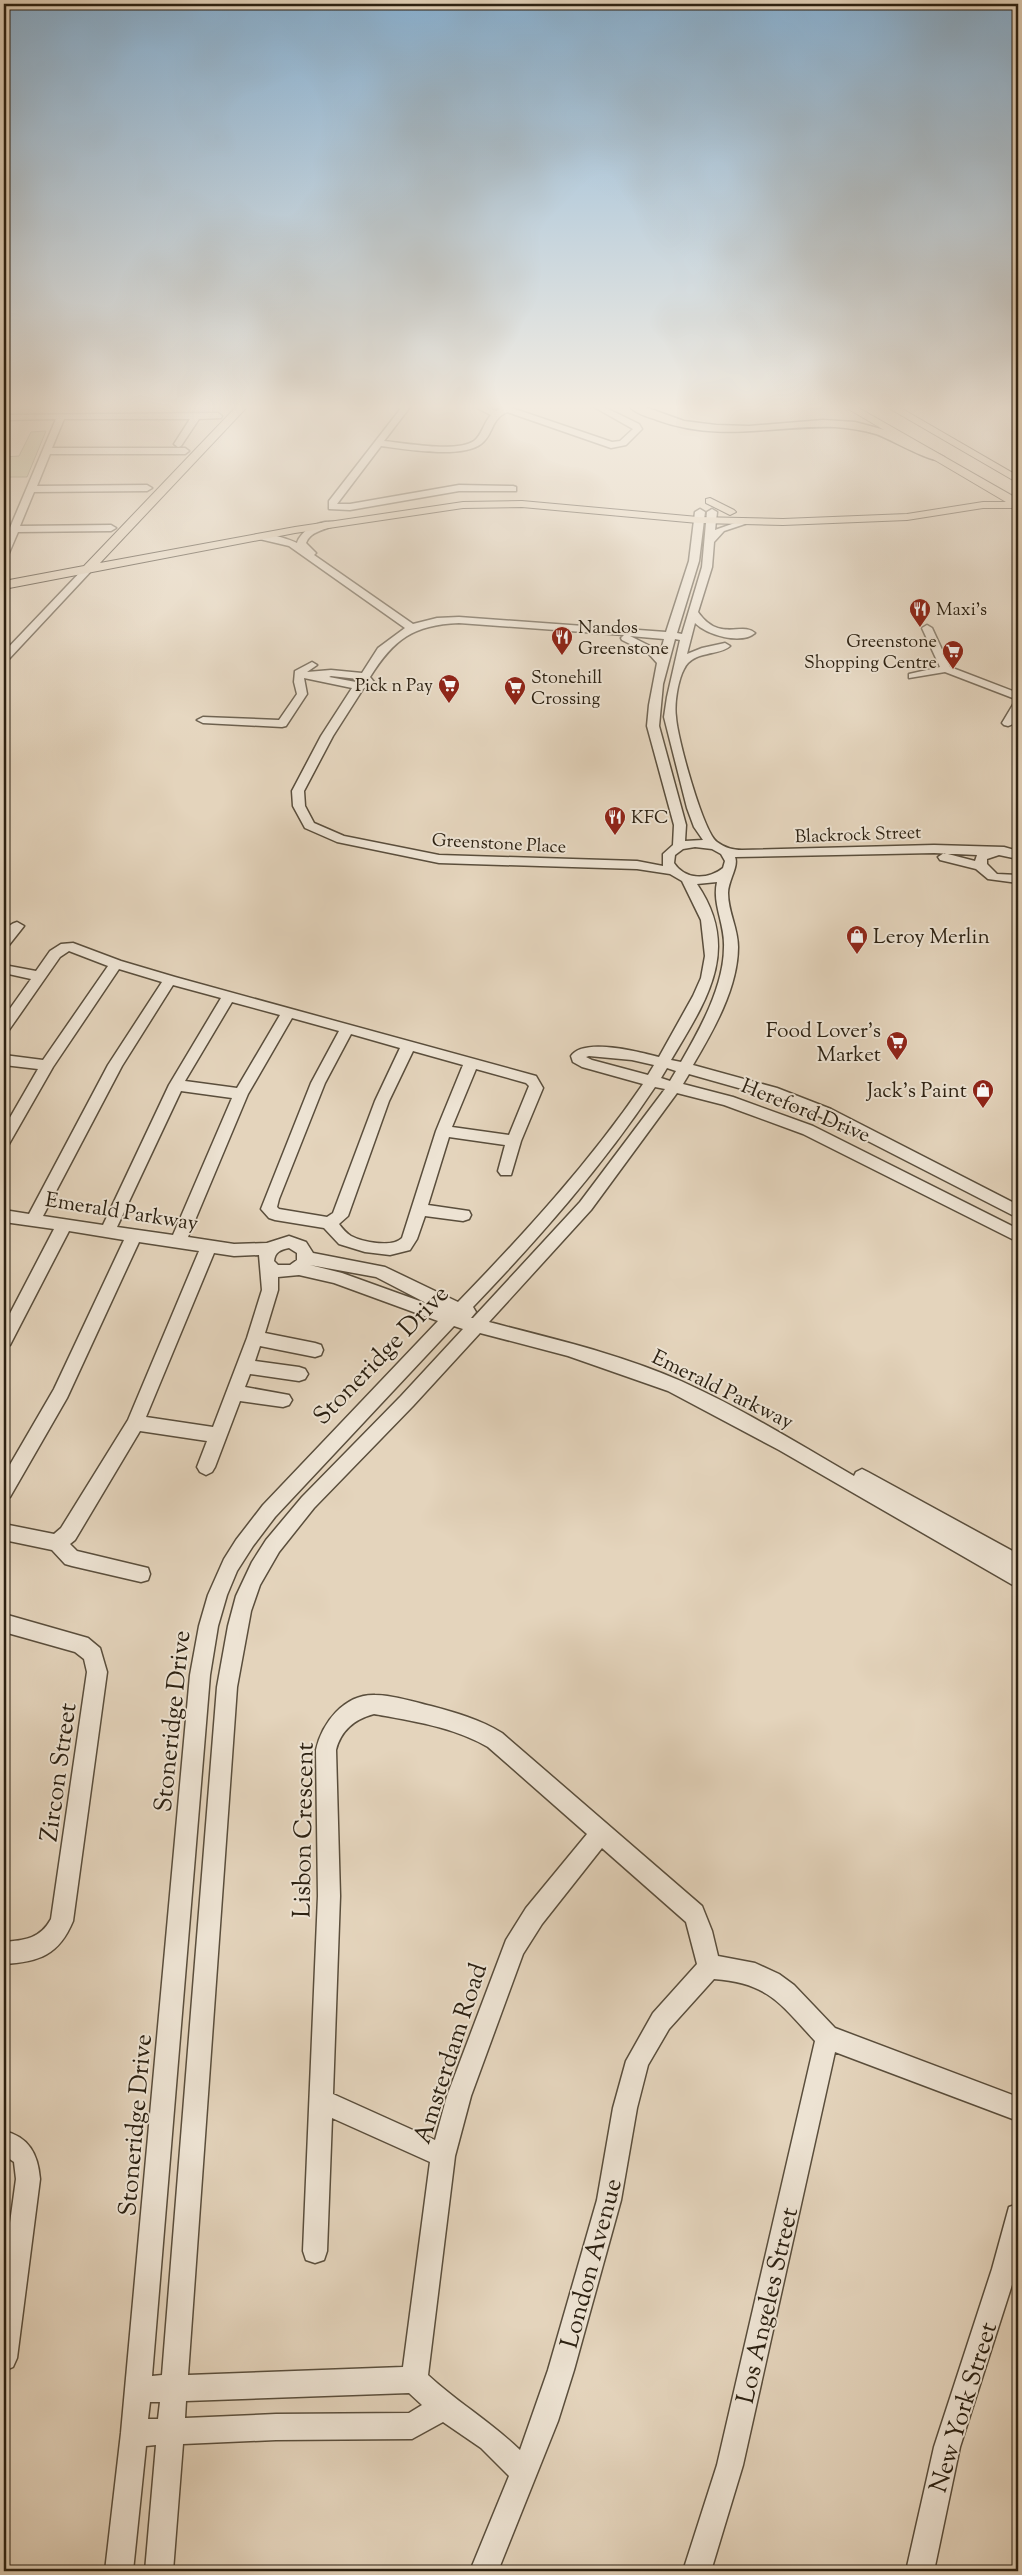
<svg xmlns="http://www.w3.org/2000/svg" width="1022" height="2575" font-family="'Sorts Mill Goudy',serif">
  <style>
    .green { fill: #b9bb8d; stroke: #726e50 }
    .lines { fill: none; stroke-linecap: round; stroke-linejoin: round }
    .minor-casing { stroke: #5a4e3c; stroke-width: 3 }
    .major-casing { stroke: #2c2112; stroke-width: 2 }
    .highway-casing { stroke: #2c2112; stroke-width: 3 }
    .minor { fill: #ede3d3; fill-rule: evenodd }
    .major { fill: #e4d4bc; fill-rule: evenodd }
    .highway { fill: #e4d4bc; fill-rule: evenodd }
    .labels { text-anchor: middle; stroke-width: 4; stroke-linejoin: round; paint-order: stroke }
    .far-poi-label { font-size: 18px; fill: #2c2112; stroke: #ede3d3; text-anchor: start }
    .far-street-label { font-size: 18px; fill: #2c2112; stroke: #ede3d3 }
    .poi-label { font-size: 21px; fill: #2c2112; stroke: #ede3d3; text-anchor: end }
    .street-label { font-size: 21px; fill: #2c2112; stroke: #ede3d3 }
    .near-street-label { font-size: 25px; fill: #2c2112; stroke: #ede3d3 }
  </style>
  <rect width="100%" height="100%" fill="#e4d4bc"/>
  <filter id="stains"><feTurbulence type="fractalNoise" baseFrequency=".004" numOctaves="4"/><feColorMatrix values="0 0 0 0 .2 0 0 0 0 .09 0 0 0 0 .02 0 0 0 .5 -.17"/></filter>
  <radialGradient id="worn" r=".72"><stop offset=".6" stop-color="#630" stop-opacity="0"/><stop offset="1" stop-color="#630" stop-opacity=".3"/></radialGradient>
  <!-- green -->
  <path class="green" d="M 46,431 L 27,477 L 4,477 L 4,457 L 19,456 L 31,432 Z"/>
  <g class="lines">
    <!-- minor casing -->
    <g class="minor-casing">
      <path id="minor" d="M 402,407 L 410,407 L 384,441 C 405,443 456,453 474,441 C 482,435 484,422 491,415 L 475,407 L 486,407 L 496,411 L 500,409 L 497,407 L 509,407 L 612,442 L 620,441 L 633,429 L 594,407 L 604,407 L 639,424 L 642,429 L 626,445 L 611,448 L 507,412 C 490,420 494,434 481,444 C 461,459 404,449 381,446 L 337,504 L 350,504 L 459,485 L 513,486 L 516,487 L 516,491 L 459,491 L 350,510 L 329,509 L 329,501 Z
        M 218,413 L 222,416 L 221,418 L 199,419 L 181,446 L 178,447 L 174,444 L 190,419 L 64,419 L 52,448 L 185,448 L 189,451 L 185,454 L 50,454 L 37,486 L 147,485 L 152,488 L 147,491 L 34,492 L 20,526 L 111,525 L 116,528 L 111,531 L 18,532 L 9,553 L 4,556 L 4,542 L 56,419 L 4,420 L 4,415 Z
        M 700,509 L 705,512 L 699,561 L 677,633 L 682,634 L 702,567 L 707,512 L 712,509 L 717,512 L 715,530 L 746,519 L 751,522 L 724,531 L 714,542 L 712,567 L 698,612 C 720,643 742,621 755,633 C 741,645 707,635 695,623 L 687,654 L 702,648 L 725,643 L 730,646 C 720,656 693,650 684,669 C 678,680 674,704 676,717 C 677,737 703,832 717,842 C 725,848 733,850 742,850 L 934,845 L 1004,847 L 1018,851 L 1018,859 L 999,855 L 987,859 L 987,864 L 997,874 L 1018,875 L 1018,883 L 988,879 L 976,869 L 940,860 L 938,857 L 944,853 L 975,861 L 977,855 L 934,853 L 735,857 C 739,866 728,881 728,893 C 728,912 738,928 738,947 C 738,988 713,1031 693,1065 L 777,1088 L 831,1109 L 1018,1205 L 1018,1218 L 821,1117 L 767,1096 L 689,1074 L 683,1084 L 733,1097 L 813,1126 L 1018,1229 L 1018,1242 L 803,1134 L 724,1105 L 677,1093 L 591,1210 L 489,1322 C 554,1339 620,1354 681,1381 C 741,1408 797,1443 854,1476 L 856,1472 L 862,1469 L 868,1472 L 1018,1554 L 1018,1588 L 779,1450 L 668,1391 L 568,1356 L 480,1333 L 413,1406 L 314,1508 L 279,1552 L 260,1585 L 251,1611 L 237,1687 L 188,2375 L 403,2367 L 430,2162 L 332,2118 L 327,2251 L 324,2260 L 315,2263 L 306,2260 L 303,2251 L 318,1896 L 316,1750 C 322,1723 344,1694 375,1695 C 393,1695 414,1702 431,1706 C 457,1713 479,1719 502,1733 L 702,1906 L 712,1931 L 718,1956 L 755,1963 L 779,1974 L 794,1985 L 835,2028 L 1018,2097 L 1018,2121 L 835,2052 L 743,2465 L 711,2571 L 683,2571 L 717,2465 L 815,2041 C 780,2003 768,1983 714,1979 L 669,2029 L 648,2065 L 637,2108 L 621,2200 L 574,2370 L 558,2421 L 498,2571 L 470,2571 L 509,2476 L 481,2448 L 443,2422 L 412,2439 L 276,2440 L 183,2444 L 173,2571 L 145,2571 L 156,2445 L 146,2446 L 133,2571 L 105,2571 L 121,2433 L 190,1675 L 199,1626 L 208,1595 L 224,1559 L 236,1540 L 263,1505 L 438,1321 L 334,1283 L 299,1275 L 278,1277 L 278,1290 L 265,1333 L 315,1343 L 321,1345 L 323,1350 L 321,1355 L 315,1357 L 260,1346 L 255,1361 L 299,1367 L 305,1369 L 308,1374 L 305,1379 L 299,1381 L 250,1374 L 245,1387 L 289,1395 L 292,1400 L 289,1405 L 283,1407 L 240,1401 L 215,1467 L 212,1472 L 206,1475 L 200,1472 L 197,1467 L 207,1441 L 140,1431 L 75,1540 L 70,1544 L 77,1551 L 148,1568 L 150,1574 L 148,1580 L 141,1582 L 72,1566 L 65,1564 L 52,1550 L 4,1540 L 4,1524 L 54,1534 L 61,1528 L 128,1420 L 199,1251 L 139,1242 L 67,1398 L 10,1497 L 4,1499 L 4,1475 L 54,1389 L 124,1240 L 69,1231 L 10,1345 L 4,1347 L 4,1325 L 54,1229 L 4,1222 L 4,1210 L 29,1214 L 108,1065 L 162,982 L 119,969 L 53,1067 L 9,1144 L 4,1145 L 4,1128 L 38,1069 L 4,1065 L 4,1055 L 43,1060 L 108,966 L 69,951 L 60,957 L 9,1030 L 4,1032 L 4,1017 L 31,979 L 4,973 L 4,965 L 36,971 L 50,951 L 61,944 L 73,943 L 121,961 L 175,977 L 536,1076 L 543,1088 L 521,1141 L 511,1175 L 501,1175 L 498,1171 L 505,1145 L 449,1137 L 428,1205 L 469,1211 L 471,1215 L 469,1219 L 463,1221 L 425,1216 L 417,1239 L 410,1250 L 390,1255 L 365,1252 L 339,1244 L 324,1228 L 275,1220 L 269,1218 L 261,1209 L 311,1083 L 339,1031 L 292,1018 L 248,1094 L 188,1237 L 234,1244 L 267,1243 L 289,1236 L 306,1242 L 313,1253 L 385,1267 L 458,1302 C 525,1233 589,1163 643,1084 L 582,1067 L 573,1062 L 571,1056 C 583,1037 640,1052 659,1057 L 693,996 L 701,978 L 705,956 L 701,920 L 682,881 L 670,874 L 637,869 L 439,863 L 337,842 L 305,828 L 293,806 L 292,791 L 321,736 L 352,688 L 304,678 L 307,694 L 286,726 L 282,727 L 203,723 L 197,720 L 203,717 L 279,720 L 297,694 L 294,682 L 295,671 L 312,662 L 317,665 L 307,672 L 331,670 L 362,673 L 378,648 L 405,628 L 289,546 L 251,537 C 261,530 286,538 297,543 C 301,530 320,520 333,522 L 333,526 C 323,530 310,532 306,543 L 316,553 L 314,555 L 413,624 L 437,618 L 459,617 L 666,632 L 689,561 L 695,512 ZM 459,623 L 624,635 L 621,638 L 622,640 L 648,653 L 657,663 L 649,705 L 647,726 L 674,825 L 673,845 L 663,854 L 663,866 L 637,861 L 439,855 L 344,836 L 314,823 L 305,806 L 304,791 L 333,736 L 363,689 L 374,682 L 370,677 C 394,639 413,625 459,623 ZM 630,636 L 664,639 L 660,654 L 656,649 ZM 675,639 L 680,640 L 667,697 L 664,717 L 687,808 L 694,827 L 703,840 L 685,841 L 686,825 L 659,726 L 663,684 ZM 331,676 L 358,679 L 356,682 L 329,677 ZM 695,847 L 712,849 L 721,854 L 725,861 L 723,868 C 708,880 685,880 674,863 L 675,855 L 683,849 ZM 717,882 C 712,904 725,924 724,947 C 724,986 700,1029 681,1062 L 671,1060 C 706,1001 742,950 697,884 ZM 173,985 L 221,998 L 169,1085 L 103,1225 L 43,1216 L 122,1066 ZM 232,1002 L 280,1015 L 237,1088 L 185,1081 ZM 351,1034 L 400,1048 L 375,1101 L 333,1213 L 327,1217 L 279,1209 L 277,1207 L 279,1199 L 325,1083 ZM 413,1051 L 463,1065 L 436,1131 L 402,1238 C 392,1248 362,1242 351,1236 C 346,1233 342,1228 339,1224 L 348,1216 L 389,1101 ZM 589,1056 L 632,1060 L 654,1065 L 648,1075 L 592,1060 L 586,1057 ZM 667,1068 L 676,1071 L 670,1081 L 661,1078 ZM 476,1069 L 526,1083 L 529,1086 L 509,1135 L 452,1127 ZM 655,1087 L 665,1089 L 580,1202 L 473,1318 L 471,1318 L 476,1312 L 473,1307 C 539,1238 602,1167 655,1087 ZM 181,1091 L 232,1098 L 173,1235 L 117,1227 ZM 289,1248 L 297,1253 L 297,1260 L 290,1265 L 278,1265 L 274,1261 C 275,1252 280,1250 289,1248 ZM 214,1253 L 234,1256 L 259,1255 L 262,1290 L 247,1338 L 213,1427 L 146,1417 ZM 310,1265 L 376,1277 L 428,1304 L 342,1273 ZM 454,1326 L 463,1329 L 401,1396 L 302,1497 L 266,1540 L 252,1562 L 236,1596 L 228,1626 L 217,1687 L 162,2375 L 152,2376 L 210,1675 L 218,1626 L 227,1595 L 237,1571 L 253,1546 L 275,1517 ZM 374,1714 C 412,1721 454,1727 488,1747 L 587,1834 L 526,1908 L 506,1940 L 447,2096 L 435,2140 L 333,2094 L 340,1896 L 336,1750 C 341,1730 355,1719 374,1714 ZM 602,1848 L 686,1922 L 697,1964 L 653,2013 L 626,2061 L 613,2108 L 597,2200 L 548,2370 L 520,2450 C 491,2422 457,2402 428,2375 L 455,2156 L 471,2096 L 523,1954 L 542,1924 ZM 409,2393 L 422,2405 L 409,2413 L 276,2414 L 185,2418 L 186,2401 ZM 150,2402 L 160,2402 L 158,2419 L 148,2419 Z
        M 86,566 L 94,568 L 8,660 L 4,661 L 4,652 Z
        M 927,625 L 932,628 L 950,667 L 1018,693 L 1018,700 L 945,672 L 909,678 L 909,674 L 940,667 L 922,628 Z
        M 1018,702 C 1019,711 1019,723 1008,726 L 1004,725 L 1002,723 L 1014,703 Z
        M 17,922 L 24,926 L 9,945 L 4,946 C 4,936 5,925 17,922 Z
        M 4,1614 L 88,1638 L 100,1648 L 107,1672 L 73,1921 C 59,1955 39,1962 4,1964 L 4,1942 C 25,1940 40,1939 51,1919 L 87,1672 L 84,1659 L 75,1652 L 4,1632 Z
        M 4,2131 C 29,2137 38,2154 40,2179 L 17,2358 L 13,2367 L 4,2371 L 4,2267 L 16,2179 L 14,2162 L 4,2155 Z
        M 1018,2204 L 1018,2266 L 960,2447 L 934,2571 L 906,2571 L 934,2447 L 992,2269 L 1009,2207 Z"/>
    </g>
    <!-- major casing -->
    <g class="major-casing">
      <path id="major" d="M 236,407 L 247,407 L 100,563 L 295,527 L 463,502 L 522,501 L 698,517 L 783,519 L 907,514 L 983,502 L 1006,502 L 845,407 L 857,407 L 1018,499 L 1018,508 L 983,508 L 907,520 L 783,525 L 698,523 L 522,507 L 463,508 L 295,533 L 4,589 L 4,581 L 84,566 Z
        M 887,407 L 899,407 L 1018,476 L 1018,483 Z
        M 710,498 L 734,510 L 736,512 L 730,515 L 706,503 L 706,499 Z"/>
    </g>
    <!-- highway casing -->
    <g class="highway-casing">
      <path id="highway" d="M 630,407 L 645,407 L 684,421 L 716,425 L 749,426 L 823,420 L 855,422 L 896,433 L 944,457 L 942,460 C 930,463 891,439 876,434 C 862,430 849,428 835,427 C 772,425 721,443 657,420 C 649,417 636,414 630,407 Z"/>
    </g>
    <!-- minor -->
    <use href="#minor" class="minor"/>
    <!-- major -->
    <use href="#major" class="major"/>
    <!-- highway -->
    <use href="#highway" class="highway"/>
  </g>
  <!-- sky -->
  <linearGradient id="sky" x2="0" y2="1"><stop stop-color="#89b4d7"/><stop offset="0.53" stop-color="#f3ece1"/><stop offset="1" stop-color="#f3ece1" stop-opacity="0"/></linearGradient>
  <rect width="1022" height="767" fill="url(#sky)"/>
  <!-- icons -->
  <defs>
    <g id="restaurant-pin" transform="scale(1.125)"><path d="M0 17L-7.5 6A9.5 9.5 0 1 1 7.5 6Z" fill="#8f2418" stroke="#ede3d3"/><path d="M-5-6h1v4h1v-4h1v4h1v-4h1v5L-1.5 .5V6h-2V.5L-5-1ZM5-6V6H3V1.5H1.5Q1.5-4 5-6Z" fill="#fff"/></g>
    <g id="supermarket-pin" transform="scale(1.125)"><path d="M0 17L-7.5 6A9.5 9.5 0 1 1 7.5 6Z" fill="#8f2418" stroke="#ede3d3"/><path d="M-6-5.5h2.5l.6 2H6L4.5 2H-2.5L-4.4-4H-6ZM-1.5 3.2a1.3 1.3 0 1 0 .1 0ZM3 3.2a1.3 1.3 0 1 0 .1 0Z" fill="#fff"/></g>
    <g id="shop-pin" transform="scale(1.125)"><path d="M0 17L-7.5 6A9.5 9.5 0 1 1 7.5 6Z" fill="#8f2418" stroke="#ede3d3"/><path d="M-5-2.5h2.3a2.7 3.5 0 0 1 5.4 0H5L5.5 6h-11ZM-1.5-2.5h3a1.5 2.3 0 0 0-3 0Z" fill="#fff"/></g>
  </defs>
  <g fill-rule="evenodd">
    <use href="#restaurant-pin" x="920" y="609"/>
    <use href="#restaurant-pin" x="562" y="637"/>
    <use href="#supermarket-pin" x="953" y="651"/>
    <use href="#supermarket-pin" x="449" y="685"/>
    <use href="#supermarket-pin" x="515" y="687"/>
    <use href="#restaurant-pin" x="615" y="817"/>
    <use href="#shop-pin" x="857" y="936"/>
    <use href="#supermarket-pin" x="897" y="1042"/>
    <use href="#shop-pin" x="983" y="1090"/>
  </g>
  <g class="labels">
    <!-- far-poi labels -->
    <g class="far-poi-label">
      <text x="936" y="615">Maxi's</text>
      <text x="578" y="633">Nandos<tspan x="578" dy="21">Greenstone</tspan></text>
      <text x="937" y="647" text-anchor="end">Greenstone<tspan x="937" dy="21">Shopping Centre</tspan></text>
      <text x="531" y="683">Stonehill<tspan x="531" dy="21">Crossing</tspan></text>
      <text x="433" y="691" text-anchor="end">Pick n Pay</text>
      <text x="631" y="823">KFC</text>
    </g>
    <!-- far-street labels -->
    <g class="far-street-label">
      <text transform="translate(858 834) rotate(-2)" y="6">Blackrock Street</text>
      <text transform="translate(499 843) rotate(3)" y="6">Greenstone Place</text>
    </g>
    <!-- poi labels -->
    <g class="poi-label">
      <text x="873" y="943" text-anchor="start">Leroy Merlin</text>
      <text x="881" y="1037">Food Lover's<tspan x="881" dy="24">Market</tspan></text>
      <text x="967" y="1097">Jack's Paint</text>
    </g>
    <!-- street labels -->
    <g class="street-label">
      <text transform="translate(806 1110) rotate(22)" y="7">Hereford Drive</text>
      <text transform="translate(122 1211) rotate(9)" y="7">Emerald Parkway</text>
      <text transform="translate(723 1389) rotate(26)" y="7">Emerald Parkway</text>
    </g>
    <!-- near-street labels -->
    <g class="near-street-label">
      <text transform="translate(380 1354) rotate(-46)" y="9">Stoneridge Drive</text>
      <text transform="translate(171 1721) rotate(-84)" y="9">Stoneridge Drive</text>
      <text transform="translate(57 1772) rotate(-82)" y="9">Zircon Street</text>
      <text transform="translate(302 1830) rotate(-89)" y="9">Lisbon Crescent</text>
      <text transform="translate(449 2053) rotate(-72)" y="9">Amsterdam Road</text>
      <text transform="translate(134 2125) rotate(-85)" y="9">Stoneridge Drive</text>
      <text transform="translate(590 2263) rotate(-75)" y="9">London Avenue</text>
      <text transform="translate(766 2305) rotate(-77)" y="9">Los Angeles Street</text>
      <text transform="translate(962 2407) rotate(-73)" y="9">New York Street</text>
    </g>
  </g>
  <!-- margin -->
  <rect width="1022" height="2575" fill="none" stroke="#e4d4bc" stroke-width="20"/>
  <rect x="5" y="5" width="1012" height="2565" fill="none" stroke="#2c2112" stroke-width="2.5"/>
  <rect x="10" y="10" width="1002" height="2555" fill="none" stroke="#2c2112"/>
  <rect width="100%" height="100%" filter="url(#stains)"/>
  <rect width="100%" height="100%" fill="url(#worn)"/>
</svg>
